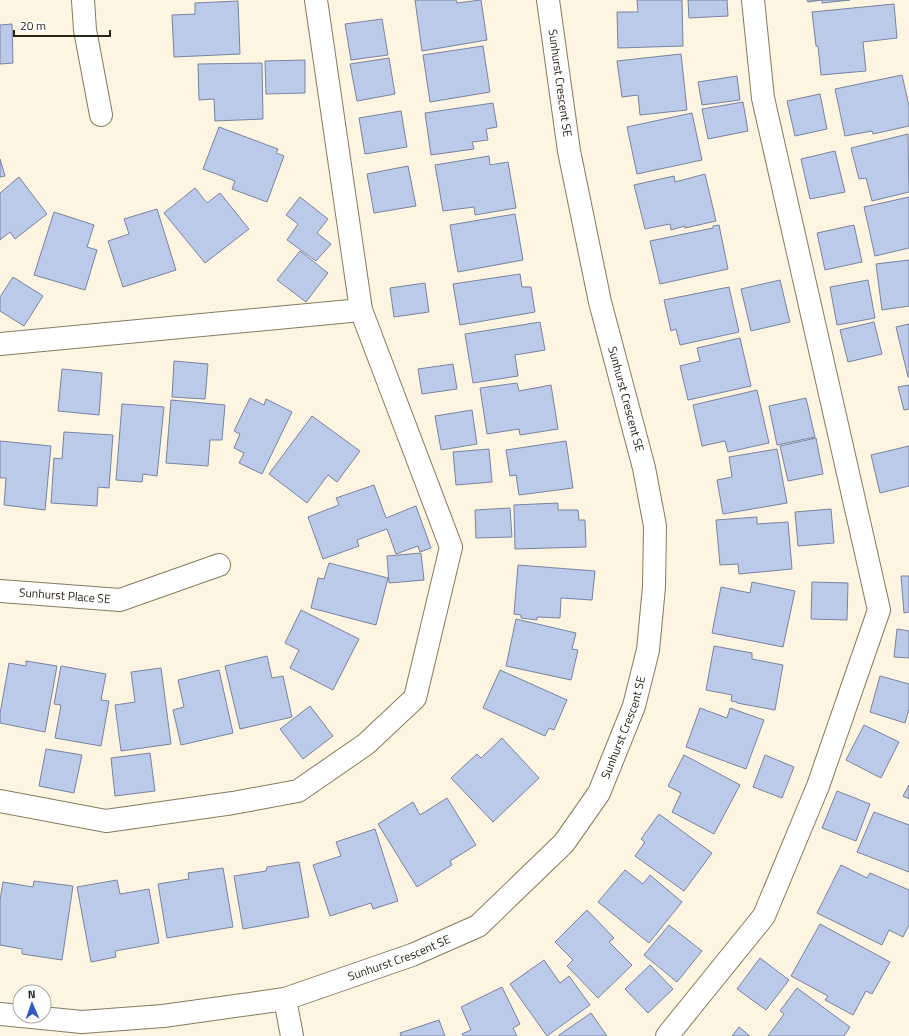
<svg xmlns="http://www.w3.org/2000/svg" width="909" height="1036" font-family="'Titillium Web',sans-serif">
  <style>
    .building { fill: #bccae9; stroke: #7783a0 }
    .lines { fill: none; stroke-linecap: round; stroke-linejoin: round }
    .minor-casing { stroke: #877a5c; stroke-width: 24 }
    .minor { stroke: #fff; stroke-width: 22 }
    .labels { text-anchor: middle; stroke-width: 3; stroke-linejoin: round; paint-order: stroke }
    .street-label { font-size: 12px; fill: #2a2518; stroke: #fff }
  </style>
  <rect width="100%" height="100%" fill="#fdf5e1"/>
  <!-- building -->
  <path class="building" d="M 415,0 L 456,0 L 457,3 L 481,0 L 487,40 L 422,51 Z
    M 637,0 L 682,0 L 683,46 L 618,48 L 617,12 L 638,12 Z
    M 688,0 L 727,0 L 728,16 L 689,18 Z
    M 807,0 L 850,0 L 822,3 L 822,0 L 808,2 Z
    M 238,1 L 240,54 L 174,57 L 172,15 L 195,14 L 195,3 Z
    M 894,4 L 897,38 L 863,42 L 866,71 L 821,75 L 818,46 L 816,46 L 812,12 Z
    M 382,19 L 388,55 L 351,60 L 345,24 Z
    M 12,24 L 13,63 L 0,64 L 0,25 Z
    M 483,46 L 490,92 L 430,102 L 423,55 Z
    M 681,54 L 687,110 L 640,115 L 638,95 L 622,97 L 617,61 Z
    M 389,58 L 395,94 L 357,101 L 350,64 Z
    M 305,60 L 305,93 L 266,94 L 265,61 Z
    M 262,63 L 263,119 L 215,121 L 214,99 L 199,100 L 198,64 Z
    M 902,75 L 909,106 L 909,126 L 873,134 L 872,131 L 845,136 L 835,89 Z
    M 737,76 L 740,100 L 702,105 L 698,82 Z
    M 820,94 L 827,129 L 795,136 L 787,101 Z
    M 743,102 L 748,131 L 708,139 L 702,109 Z
    M 493,103 L 497,127 L 486,129 L 488,140 L 472,142 L 474,149 L 431,155 L 425,113 Z
    M 401,111 L 407,147 L 365,154 L 359,118 Z
    M 692,113 L 702,160 L 637,174 L 627,127 Z
    M 219,127 L 278,149 L 276,153 L 284,156 L 267,202 L 232,189 L 235,181 L 203,169 Z
    M 908,134 L 909,192 L 872,201 L 866,178 L 859,179 L 851,148 Z
    M 835,151 L 845,192 L 810,199 L 801,159 Z
    M 489,156 L 490,165 L 508,162 L 516,208 L 475,215 L 474,207 L 443,211 L 435,165 Z
    M 0,159 L 5,176 L 0,177 Z
    M 408,166 L 416,206 L 374,213 L 367,174 Z
    M 705,174 L 716,221 L 685,228 L 685,226 L 671,230 L 670,224 L 645,229 L 634,185 L 674,176 L 675,182 Z
    M 19,177 L 47,214 L 15,239 L 10,232 L 0,240 L 0,193 Z
    M 195,188 L 207,203 L 220,193 L 249,229 L 205,263 L 164,213 Z
    M 300,197 L 328,219 L 317,233 L 331,244 L 316,261 L 287,240 L 298,224 L 286,215 Z
    M 909,197 L 909,248 L 875,256 L 864,207 Z
    M 157,209 L 176,270 L 123,287 L 108,241 L 129,234 L 124,219 Z
    M 54,212 L 94,225 L 87,247 L 97,250 L 85,290 L 34,275 Z
    M 515,214 L 523,260 L 458,272 L 450,225 Z
    M 719,225 L 728,269 L 660,284 L 650,241 L 713,228 L 713,226 Z
    M 854,225 L 862,262 L 825,270 L 817,233 Z
    M 300,251 L 328,273 L 306,302 L 277,280 Z
    M 909,260 L 909,306 L 882,310 L 876,264 Z
    M 520,274 L 522,287 L 531,287 L 535,312 L 460,325 L 453,284 Z
    M 13,277 L 43,296 L 24,326 L 0,311 L 0,297 Z
    M 780,280 L 790,322 L 751,331 L 741,289 Z
    M 868,280 L 875,318 L 837,325 L 830,287 Z
    M 425,283 L 429,312 L 394,317 L 390,288 Z
    M 729,287 L 739,332 L 680,345 L 676,329 L 671,331 L 664,300 Z
    M 540,322 L 545,350 L 515,355 L 518,376 L 473,383 L 465,334 Z
    M 874,322 L 882,354 L 848,362 L 840,330 Z
    M 909,324 L 909,377 L 908,377 L 896,327 Z
    M 740,338 L 751,386 L 688,400 L 680,366 L 700,361 L 697,348 Z
    M 174,361 L 208,364 L 205,399 L 172,397 Z
    M 453,364 L 457,389 L 422,394 L 418,369 Z
    M 62,369 L 102,373 L 99,415 L 58,411 Z
    M 517,383 L 519,391 L 551,385 L 558,429 L 520,435 L 519,429 L 487,434 L 480,388 Z
    M 909,385 L 909,409 L 904,410 L 898,387 Z
    M 757,390 L 769,443 L 728,452 L 725,441 L 702,446 L 693,405 Z
    M 250,398 L 264,405 L 266,399 L 292,412 L 262,474 L 239,463 L 244,453 L 234,448 L 240,434 L 234,431 Z
    M 806,398 L 815,437 L 777,445 L 769,406 Z
    M 171,400 L 225,405 L 222,440 L 210,440 L 208,466 L 166,463 Z
    M 122,404 L 164,407 L 157,476 L 143,474 L 142,482 L 116,480 Z
    M 472,410 L 477,444 L 441,450 L 435,416 Z
    M 312,416 L 360,451 L 337,482 L 328,475 L 307,503 L 269,474 Z
    M 64,432 L 113,435 L 109,488 L 98,487 L 97,506 L 51,503 L 54,458 L 62,459 Z
    M 816,438 L 823,474 L 788,481 L 780,446 Z
    M 0,441 L 51,446 L 45,510 L 4,505 L 6,478 L 0,478 Z
    M 566,441 L 573,488 L 519,495 L 516,475 L 510,476 L 506,450 Z
    M 909,446 L 909,486 L 880,493 L 871,455 Z
    M 489,449 L 492,482 L 456,485 L 453,452 Z
    M 777,449 L 787,503 L 723,514 L 717,480 L 732,477 L 729,457 Z
    M 374,485 L 386,518 L 416,506 L 431,548 L 420,552 L 418,546 L 396,554 L 387,529 L 357,540 L 359,546 L 323,559 L 308,517 L 339,505 L 336,498 Z
    M 558,503 L 558,510 L 578,510 L 579,520 L 585,520 L 586,547 L 515,549 L 514,505 Z
    M 510,508 L 512,537 L 476,538 L 475,510 Z
    M 831,509 L 834,543 L 798,546 L 795,512 Z
    M 757,517 L 757,524 L 788,522 L 792,569 L 739,574 L 738,564 L 720,565 L 716,520 Z
    M 421,553 L 424,580 L 389,583 L 387,556 Z
    M 329,563 L 388,578 L 376,625 L 311,608 L 318,578 L 324,579 Z
    M 518,565 L 595,571 L 592,600 L 561,598 L 560,618 L 537,617 L 537,620 L 521,618 L 521,615 L 514,614 Z
    M 901,576 L 909,576 L 909,612 L 904,613 Z
    M 752,582 L 795,591 L 783,647 L 712,633 L 721,587 L 750,593 Z
    M 812,582 L 848,583 L 847,620 L 811,619 Z
    M 301,610 L 359,639 L 333,690 L 290,668 L 299,650 L 285,643 Z
    M 516,619 L 576,633 L 572,649 L 578,650 L 571,680 L 506,666 Z
    M 897,629 L 909,631 L 909,658 L 894,657 Z
    M 714,646 L 752,653 L 752,659 L 783,665 L 775,710 L 737,703 L 737,702 L 731,701 L 732,695 L 706,690 Z
    M 267,656 L 272,678 L 283,676 L 292,717 L 240,729 L 225,666 Z
    M 26,661 L 57,666 L 45,732 L 0,723 L 0,714 L 9,663 L 26,666 Z
    M 61,666 L 106,674 L 101,700 L 109,701 L 101,746 L 55,738 L 61,705 L 54,704 Z
    M 161,668 L 171,744 L 121,751 L 115,705 L 135,702 L 131,672 Z
    M 219,670 L 233,733 L 181,745 L 173,710 L 184,707 L 178,680 Z
    M 500,670 L 567,700 L 554,730 L 549,728 L 545,736 L 483,708 Z
    M 880,676 L 909,684 L 909,709 L 905,723 L 870,712 Z
    M 310,706 L 333,736 L 303,759 L 280,729 Z
    M 700,708 L 727,718 L 730,708 L 764,720 L 746,769 L 686,747 Z
    M 864,725 L 899,742 L 881,778 L 846,760 Z
    M 502,738 L 539,778 L 493,822 L 451,778 L 477,754 L 481,758 Z
    M 46,749 L 82,755 L 74,793 L 39,786 Z
    M 150,753 L 155,791 L 115,796 L 111,758 Z
    M 684,755 L 740,785 L 714,834 L 672,812 L 681,793 L 668,786 Z
    M 765,755 L 794,767 L 782,798 L 753,787 Z
    M 909,785 L 909,799 L 903,796 Z
    M 837,791 L 870,804 L 856,841 L 822,828 Z
    M 447,798 L 476,845 L 450,861 L 452,865 L 417,887 L 378,824 L 413,802 L 420,815 Z
    M 874,812 L 909,825 L 909,872 L 857,852 Z
    M 659,814 L 712,853 L 684,891 L 635,856 L 645,842 L 641,839 Z
    M 375,829 L 398,901 L 373,909 L 371,903 L 330,916 L 313,865 L 341,856 L 336,842 Z
    M 299,862 L 309,917 L 243,929 L 234,876 L 266,871 L 267,867 Z
    M 841,865 L 867,878 L 870,873 L 909,890 L 909,925 L 903,937 L 889,930 L 882,945 L 817,913 Z
    M 223,868 L 233,927 L 167,938 L 158,884 L 189,879 L 188,873 Z
    M 625,870 L 643,884 L 650,875 L 682,902 L 649,943 L 598,902 Z
    M 117,880 L 120,894 L 149,889 L 159,943 L 115,951 L 116,957 L 91,962 L 77,887 Z
    M 34,881 L 73,886 L 62,960 L 22,954 L 22,949 L 0,945 L 0,900 L 3,882 L 33,887 Z
    M 587,910 L 614,938 L 609,942 L 632,965 L 598,998 L 567,966 L 573,960 L 555,942 Z
    M 820,924 L 890,962 L 872,994 L 866,991 L 853,1015 L 825,1000 L 828,996 L 791,976 Z
    M 669,925 L 702,951 L 677,982 L 644,955 Z
    M 760,958 L 789,980 L 766,1010 L 737,989 Z
    M 544,960 L 560,983 L 569,976 L 590,1005 L 547,1036 L 510,984 Z
    M 650,965 L 673,989 L 648,1013 L 625,989 Z
    M 502,987 L 520,1024 L 513,1028 L 517,1036 L 463,1036 L 462,1034 L 471,1030 L 461,1007 Z
    M 797,988 L 850,1027 L 844,1036 L 768,1036 L 784,1014 L 780,1011 Z
    M 591,1013 L 607,1036 L 559,1036 L 559,1035 Z
    M 439,1020 L 445,1036 L 401,1036 L 400,1033 Z
    M 739,1027 L 750,1036 L 732,1036 Z"/>
  <g class="lines">
    <!-- minor casing -->
    <g class="minor-casing">
      <g id="minor">
        <path d="M 83,0 L 85,30 L 101,115"/>
        <path d="M 0,344 L 361,310"/>
        <path id="s1" d="M 0,591 L 120,600 L 219,565"/>
        <path d="M 0,801 L 106,821 L 233,803 L 298,791 L 366,744 L 415,698 L 451,547 L 361,310 L 316,0"/>
        <path d="M 285,999 L 292,1036"/>
        <path id="s2" d="M 0,1014 L 82,1022 L 163,1016 L 285,999 L 412,955 L 478,926 L 564,843 L 599,793 L 634,706 L 648,650 L 654,587 L 655,526 L 644,468 L 600,302 L 569,151 L 548,0"/>
        <path d="M 667,1036 L 764,916 L 818,786 L 879,610 L 763,98 L 753,0"/>
      </g>
    </g>
    <!-- minor -->
    <use href="#minor" class="minor"/>
  </g>
  <g class="labels">
    <!-- street labels -->
    <g class="street-label">
      <text transform="translate(560 83) rotate(82)" y="4">Sunhurst Crescent SE</text>
      <text transform="translate(626 399) rotate(75)" y="4">Sunhurst Crescent SE</text>
      <text dy="4" stroke="none"><textPath href="#s1" startOffset="65">Sunhurst Place SE</textPath></text>
      <text dy="4" stroke="none"><textPath href="#s2" startOffset="744">Sunhurst Crescent SE</textPath></text>
      <text dy="4" stroke="none"><textPath href="#s2" startOffset="408">Sunhurst Crescent SE</textPath></text>
    </g>
  </g>
  <!-- north arrow -->
  <g transform="translate(32 1004) rotate(358)"><circle r="19" fill="#ffffff" stroke="#aaa8a3"/>
  <path d="M0-3L7 15L0 10L-7 15Z" fill="#3357c7"/>
  <text y="-6" font-size="11" font-weight="bold" text-anchor="middle" fill="#2a2518">N</text>
  </g>
  <!-- scale -->
  <path d="M14 30v6h96v-6" fill="none" stroke="#2a2518" stroke-width="2"/>
  <text x="20" y="30" font-size="12" fill="#2a2518" stroke="#ffffff" stroke-width="3" paint-order="stroke">20 m</text>
</svg>
